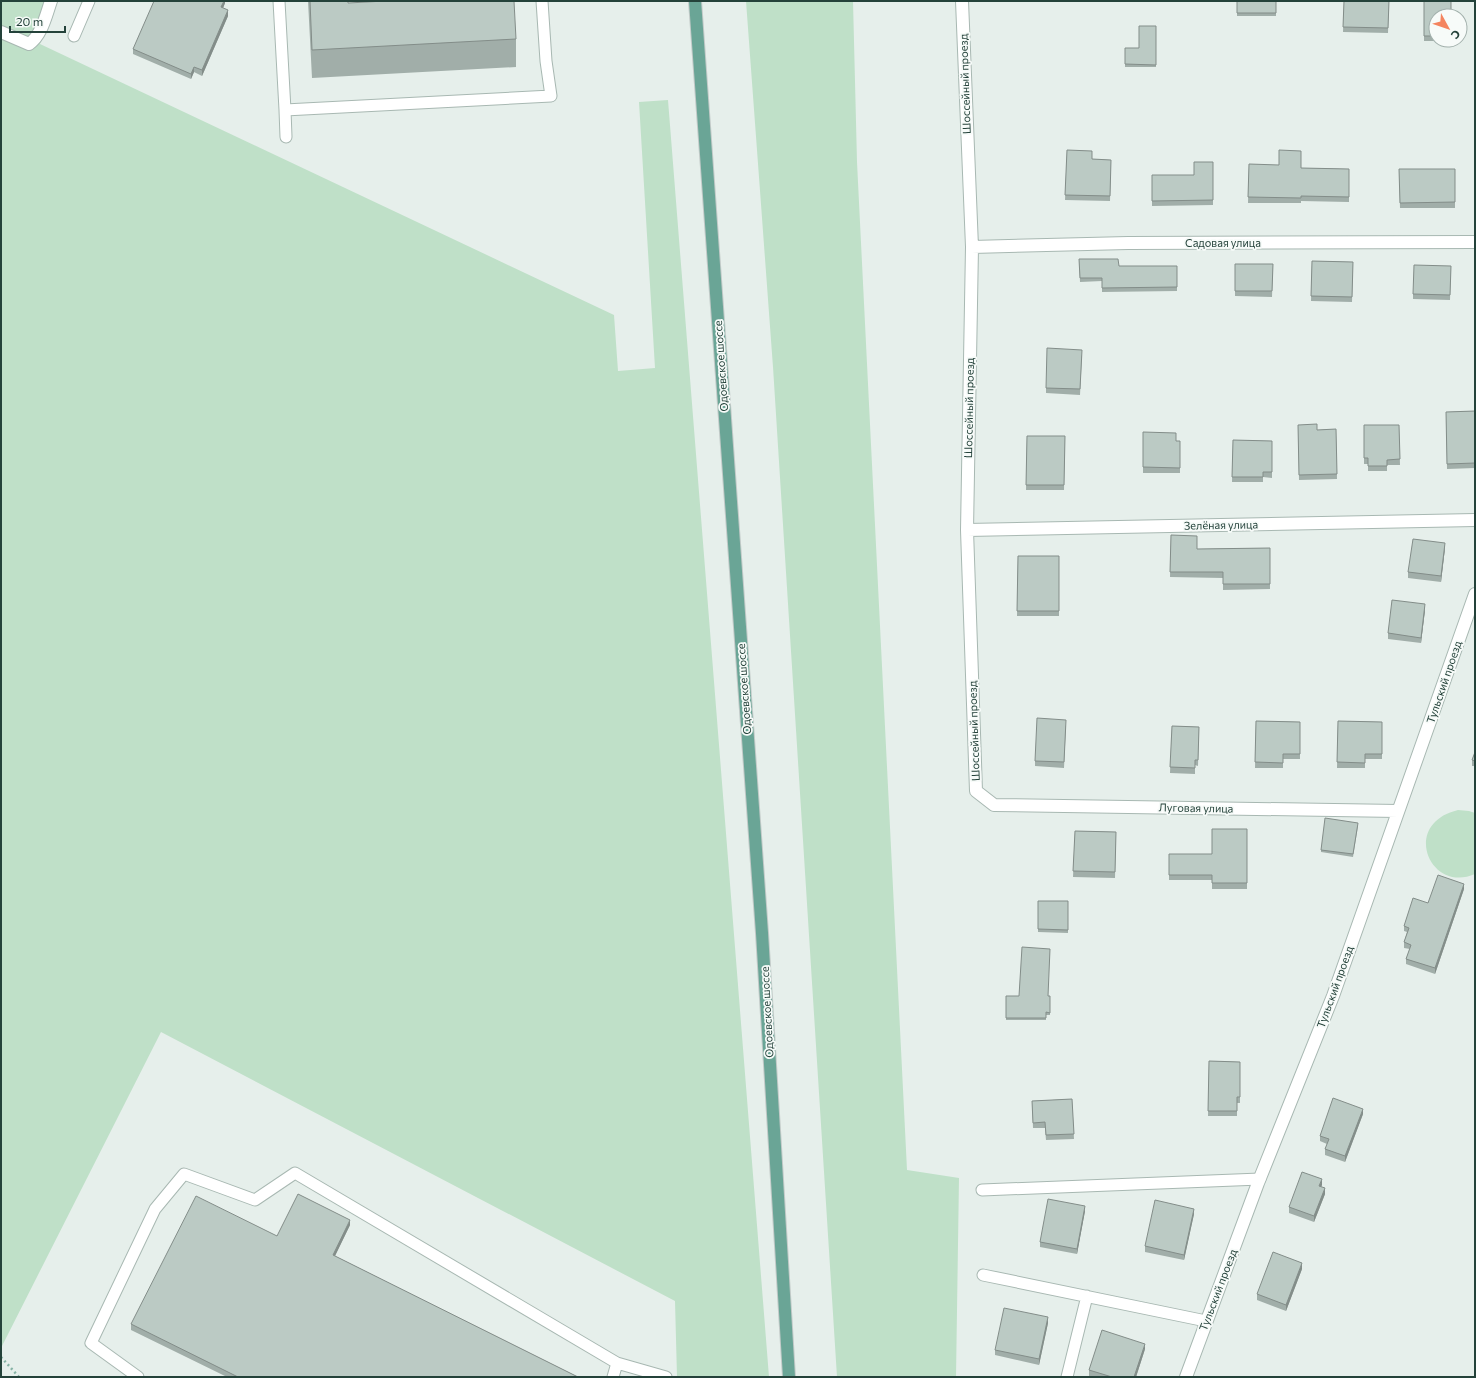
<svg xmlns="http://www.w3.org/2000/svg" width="1476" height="1378" font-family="Commissioner,sans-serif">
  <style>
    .green { fill: #bfe0c8 }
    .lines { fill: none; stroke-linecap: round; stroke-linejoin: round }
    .service-casing { stroke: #a8b8b2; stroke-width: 13 }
    .minor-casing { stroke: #a8b8b2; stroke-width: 14 }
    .primary-casing { stroke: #c2cac8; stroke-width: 14 }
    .path { stroke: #86b3a5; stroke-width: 2.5; stroke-dasharray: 2 3; stroke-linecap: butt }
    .service { stroke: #fff; stroke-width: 11 }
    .minor { stroke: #fff; stroke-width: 12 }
    .primary { stroke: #6aa596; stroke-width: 12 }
    .wall { fill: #a1aea9 }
    .shaded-wall { fill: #838d89 }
    .building { fill: #bbcac4; stroke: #838d89 }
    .labels { text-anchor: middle; stroke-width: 3.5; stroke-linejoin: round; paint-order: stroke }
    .street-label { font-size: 11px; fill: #24423a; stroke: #f7fbf9 }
  </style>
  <rect width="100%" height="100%" fill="#e6efeb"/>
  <!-- green -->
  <path class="green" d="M 1,1 L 57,1 L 40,44 L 614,315 L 618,371 L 655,368 L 639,102 L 668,100 L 769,1377 L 677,1377 L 675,1301 L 161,1032 L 1,1348 Z
    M 746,1 L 853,1 L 857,162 L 907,1170 L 959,1178 L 956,1377 L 837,1377 L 773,367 Z
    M 1458,810 L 1469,811 L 1475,813 L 1475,874 C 1430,894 1400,824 1458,810 Z"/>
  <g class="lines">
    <!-- service casing -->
    <g class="service-casing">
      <path id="service" d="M 279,1 L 285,110 L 551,96 L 546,61 L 542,1
        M 74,36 L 89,1
        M 285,110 L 286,137
        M 982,1190 L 1260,1179
        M 983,1275 L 1206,1321
        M 138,1377 L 91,1343 L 155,1209 L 184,1174 L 255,1200 L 295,1173 L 617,1363 L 666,1377
        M 613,1377 L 617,1363
        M 1067,1377 L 1087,1296"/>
    </g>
    <!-- minor casing -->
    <g class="minor-casing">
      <path id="minor" d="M 962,1 L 972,247 L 967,530 L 976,791 L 994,805 L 1398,811
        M 1,32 L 29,44 C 42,35 46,15 51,1
        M 972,247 L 1128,243 L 1475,242
        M 967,530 L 1475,520
        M 1186,1377 L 1258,1183 L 1333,996 L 1475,594"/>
    </g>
    <!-- primary casing -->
    <g class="primary-casing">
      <path id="primary" d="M 695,1 L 762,933 L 789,1377"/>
    </g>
    <!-- path -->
    <path class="path" d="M 1,1357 L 19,1377"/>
    <!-- service -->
    <use href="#service" class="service"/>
    <!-- minor -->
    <use href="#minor" class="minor"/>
    <!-- primary -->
    <use href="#primary" class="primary"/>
  </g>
  <!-- wall -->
  <path class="wall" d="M 225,1 L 225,3 L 223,8 L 228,16 L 202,76 L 194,72 L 191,79 L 133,54 L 133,49 Z
    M 308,1 L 348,1 L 348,3 L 516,39 L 516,67 L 312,78 Z
    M 1237,1 L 1276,1 L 1276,16 L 1237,16 Z
    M 1344,1 L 1389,1 L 1388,33 L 1343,32 Z
    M 1424,1 L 1436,16 L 1436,40 L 1451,40 L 1451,41 L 1424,41 Z
    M 1156,26 L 1156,67 L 1125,67 L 1125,48 L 1139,48 Z
    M 1067,150 L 1092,159 L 1111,160 L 1110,201 L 1065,200 Z
    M 1213,162 L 1213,205 L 1152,206 L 1152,175 L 1194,175 Z
    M 1249,164 L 1301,168 L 1349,169 L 1349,202 L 1301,201 L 1301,203 L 1248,203 Z
    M 1399,169 L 1455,169 L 1455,208 L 1400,208 Z
    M 1079,259 L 1119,266 L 1177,266 L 1177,291 L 1102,292 L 1102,281 L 1080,282 Z
    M 1312,261 L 1353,262 L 1352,302 L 1311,301 Z
    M 1235,264 L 1273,264 L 1272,297 L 1235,296 Z
    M 1451,266 L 1450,300 L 1413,299 L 1413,294 Z
    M 1082,355 L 1080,395 L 1046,393 L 1046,388 Z
    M 1475,411 L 1475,468 L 1447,469 L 1446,412 Z
    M 1298,425 L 1317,430 L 1336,429 L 1337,479 L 1299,480 Z
    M 1364,425 L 1399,425 L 1400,465 L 1387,465 L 1387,471 L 1368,471 L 1368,464 L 1364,464 Z
    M 1143,432 L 1176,441 L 1180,441 L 1180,473 L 1143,473 Z
    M 1027,436 L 1065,436 L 1064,490 L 1026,490 Z
    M 1233,440 L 1272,441 L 1272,478 L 1263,477 L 1263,482 L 1232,482 Z
    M 1171,535 L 1197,549 L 1270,548 L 1270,589 L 1223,590 L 1223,578 L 1170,577 Z
    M 1445,548 L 1441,582 L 1408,578 L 1408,572 Z
    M 1018,556 L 1059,556 L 1059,616 L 1017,616 Z
    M 1425,610 L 1421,643 L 1388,639 L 1388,633 Z
    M 1256,721 L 1300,722 L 1300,759 L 1283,759 L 1283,768 L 1255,768 Z
    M 1338,721 L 1382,722 L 1382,759 L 1365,759 L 1365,768 L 1337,768 Z
    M 1066,725 L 1064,768 L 1035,766 L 1035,761 Z
    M 1172,726 L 1199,727 L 1198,766 L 1195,765 L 1195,774 L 1170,773 Z
    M 1475,752 L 1475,766 L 1472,766 L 1472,760 Z
    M 1358,826 L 1353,857 L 1321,852 L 1321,850 Z
    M 1247,829 L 1247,889 L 1212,889 L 1212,880 L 1169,880 L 1169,854 L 1212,854 Z
    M 1075,831 L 1116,832 L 1115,878 L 1073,877 Z
    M 1464,889 L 1435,974 L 1406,964 L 1406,959 L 1410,949 L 1404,948 L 1404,942 L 1407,932 L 1404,931 L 1404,926 L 1428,903 Z
    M 1038,901 L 1068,901 L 1068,933 L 1038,932 Z
    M 1006,996 L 1050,996 L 1050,1015 L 1046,1015 L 1046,1020 L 1006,1020 Z
    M 1209,1061 L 1240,1062 L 1240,1103 L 1237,1103 L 1237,1116 L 1208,1116 Z
    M 1072,1099 L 1074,1139 L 1046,1140 L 1045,1128 L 1033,1128 L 1032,1101 Z
    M 1363,1114 L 1345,1162 L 1325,1155 L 1325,1149 L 1327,1144 L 1320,1141 L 1320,1136 Z
    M 1322,1185 L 1321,1187 L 1325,1194 L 1314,1222 L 1289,1213 L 1289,1207 Z
    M 1085,1211 L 1077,1254 L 1040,1247 L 1040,1242 Z
    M 1194,1214 L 1184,1260 L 1145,1252 L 1145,1246 Z
    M 350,1225 L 335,1256 L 578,1377 L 227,1377 L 131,1330 L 131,1324 L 277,1236 Z
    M 1302,1269 L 1286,1311 L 1257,1300 L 1257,1294 Z
    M 1048,1323 L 1039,1365 L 995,1355 L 995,1350 Z
    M 1145,1349 L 1136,1377 L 1094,1377 L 1089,1376 L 1089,1370 Z"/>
  <!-- shaded-wall -->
  <path class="shaded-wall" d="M 224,1 L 225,1 L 225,3 L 221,13 L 221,7 Z
    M 228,10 L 228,16 L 202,76 L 202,70 Z
    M 194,67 L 194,72 L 191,79 L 191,74 Z
    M 1445,543 L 1445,548 L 1441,582 L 1441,576 Z
    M 1425,604 L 1425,610 L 1421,643 L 1421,638 Z
    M 1464,884 L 1464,889 L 1435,974 L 1435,968 Z
    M 1363,1109 L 1363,1114 L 1345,1162 L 1345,1156 Z
    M 1322,1179 L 1322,1185 L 1319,1192 L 1319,1186 Z
    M 1325,1188 L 1325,1194 L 1314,1222 L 1314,1216 Z
    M 1085,1206 L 1085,1211 L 1077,1254 L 1077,1249 Z
    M 1194,1209 L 1194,1214 L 1184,1260 L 1184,1255 Z
    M 350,1220 L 350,1225 L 333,1260 L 333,1255 Z
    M 1302,1263 L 1302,1269 L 1286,1311 L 1286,1305 Z
    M 1048,1317 L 1048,1323 L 1039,1365 L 1039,1359 Z
    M 1145,1344 L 1145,1349 L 1136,1377 L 1134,1377 Z"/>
  <!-- building -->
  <path class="building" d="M 154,1 L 224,1 L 221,7 L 228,10 L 202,70 L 194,67 L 191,74 L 133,49 Z
    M 310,1 L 348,1 L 348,3 L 385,1 L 514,1 L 516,39 L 312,50 Z
    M 1237,1 L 1276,1 L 1276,13 L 1237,13 Z
    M 1344,1 L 1389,1 L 1388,28 L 1343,27 Z
    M 1424,1 L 1451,1 L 1451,16 L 1436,16 L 1436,36 L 1424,36 Z
    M 1139,26 L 1156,26 L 1156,65 L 1125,64 L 1125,48 L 1139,48 Z
    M 1067,150 L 1092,151 L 1092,159 L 1111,160 L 1110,196 L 1065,195 Z
    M 1279,150 L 1301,151 L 1301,168 L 1349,169 L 1349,197 L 1301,196 L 1301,198 L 1248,197 L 1249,164 L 1279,165 Z
    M 1194,162 L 1213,162 L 1213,200 L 1152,201 L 1152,175 L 1194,175 Z
    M 1399,169 L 1455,169 L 1455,202 L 1400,203 Z
    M 1079,259 L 1118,259 L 1119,266 L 1177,266 L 1177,287 L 1102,288 L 1102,278 L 1080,278 Z
    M 1312,261 L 1353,262 L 1352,297 L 1311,296 Z
    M 1235,264 L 1273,264 L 1272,291 L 1235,291 Z
    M 1414,265 L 1451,266 L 1450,295 L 1413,294 Z
    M 1047,348 L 1082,350 L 1080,389 L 1046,388 Z
    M 1475,411 L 1475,463 L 1447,464 L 1446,412 Z
    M 1317,424 L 1317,430 L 1336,429 L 1337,474 L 1299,475 L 1298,425 Z
    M 1364,425 L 1399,425 L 1400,459 L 1387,460 L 1387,466 L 1368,466 L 1368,458 L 1364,458 Z
    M 1143,432 L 1176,433 L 1176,441 L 1180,441 L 1180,468 L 1143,467 Z
    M 1027,436 L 1065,436 L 1064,485 L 1026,485 Z
    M 1233,440 L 1272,441 L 1272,472 L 1263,472 L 1263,477 L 1232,477 Z
    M 1171,535 L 1197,536 L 1197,549 L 1270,548 L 1270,584 L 1223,584 L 1223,572 L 1170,572 Z
    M 1413,539 L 1445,543 L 1441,576 L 1408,572 Z
    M 1018,556 L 1059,556 L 1059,611 L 1017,611 Z
    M 1392,600 L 1425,604 L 1421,638 L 1388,633 Z
    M 1037,718 L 1066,720 L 1064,762 L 1035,761 Z
    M 1256,721 L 1300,722 L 1300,754 L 1283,754 L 1283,763 L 1255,762 Z
    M 1338,721 L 1382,722 L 1382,754 L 1365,754 L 1365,763 L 1337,762 Z
    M 1172,726 L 1199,727 L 1198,760 L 1195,760 L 1195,768 L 1170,767 Z
    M 1475,752 L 1475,761 L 1472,760 Z
    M 1325,818 L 1358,823 L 1353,854 L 1321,850 Z
    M 1212,829 L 1247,829 L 1247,883 L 1212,883 L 1212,875 L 1169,875 L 1169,854 L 1212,854 Z
    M 1075,831 L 1116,832 L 1115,872 L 1073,871 Z
    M 1438,875 L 1464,884 L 1435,968 L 1406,959 L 1411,945 L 1404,942 L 1409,928 L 1404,926 L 1413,898 L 1428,903 Z
    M 1038,901 L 1068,901 L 1068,930 L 1038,929 Z
    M 1022,947 L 1050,949 L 1048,996 L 1050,996 L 1050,1013 L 1046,1012 L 1046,1018 L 1006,1018 L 1006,996 L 1019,996 Z
    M 1209,1061 L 1240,1062 L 1240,1097 L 1237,1097 L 1237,1111 L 1208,1111 Z
    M 1333,1098 L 1363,1109 L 1345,1156 L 1325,1149 L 1329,1139 L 1320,1136 Z
    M 1072,1099 L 1074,1134 L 1046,1135 L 1045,1122 L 1033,1123 L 1032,1101 Z
    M 1302,1172 L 1322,1179 L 1319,1186 L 1325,1188 L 1314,1216 L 1289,1207 Z
    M 298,1194 L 350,1220 L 333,1255 L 578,1377 L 238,1377 L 131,1324 L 196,1196 L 277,1236 Z
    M 1048,1199 L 1085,1206 L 1077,1249 L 1040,1242 Z
    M 1155,1200 L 1194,1209 L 1184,1255 L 1145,1246 Z
    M 1273,1252 L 1302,1263 L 1286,1305 L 1257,1294 Z
    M 1004,1308 L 1048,1317 L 1039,1359 L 995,1350 Z
    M 1102,1330 L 1145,1344 L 1134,1377 L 1112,1377 L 1089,1370 Z"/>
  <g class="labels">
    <!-- street labels -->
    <g class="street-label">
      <text transform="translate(965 84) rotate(-92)" y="4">Шоссейный проезд</text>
      <text x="1223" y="247">Садовая улица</text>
      <text transform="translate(721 366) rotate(-94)" y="4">Одоевское шоссе</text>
      <text transform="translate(969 408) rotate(-89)" y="4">Шоссейный проезд</text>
      <text transform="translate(1221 525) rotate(-1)" y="4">Зелёная улица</text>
      <text transform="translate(1444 682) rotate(-71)" y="4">Тульский проезд</text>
      <text transform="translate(744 689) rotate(-94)" y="4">Одоевское шоссе</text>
      <text transform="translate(974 731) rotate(-92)" y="4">Шоссейный проезд</text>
      <text transform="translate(1196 808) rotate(1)" y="4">Луговая улица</text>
      <text transform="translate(1335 987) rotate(-70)" y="4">Тульский проезд</text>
      <text transform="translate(767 1012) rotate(-93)" y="4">Одоевское шоссе</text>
      <text transform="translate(1218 1290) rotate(-69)" y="4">Тульский проезд</text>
    </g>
  </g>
  <!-- border -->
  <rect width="1476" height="1378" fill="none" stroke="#24423a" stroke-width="4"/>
  <!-- north arrow -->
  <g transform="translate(1448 28) rotate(130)"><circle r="19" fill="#f7fbf9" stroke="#a3b1ad"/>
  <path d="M0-3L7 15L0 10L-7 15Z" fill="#f4845f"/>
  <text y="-6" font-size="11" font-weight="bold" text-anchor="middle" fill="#24423a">С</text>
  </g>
  <!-- scale -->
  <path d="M10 26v6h55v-6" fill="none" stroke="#24423a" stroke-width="2"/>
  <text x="16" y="26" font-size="12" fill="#24423a" stroke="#f7fbf9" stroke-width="3" paint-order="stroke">20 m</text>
</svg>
